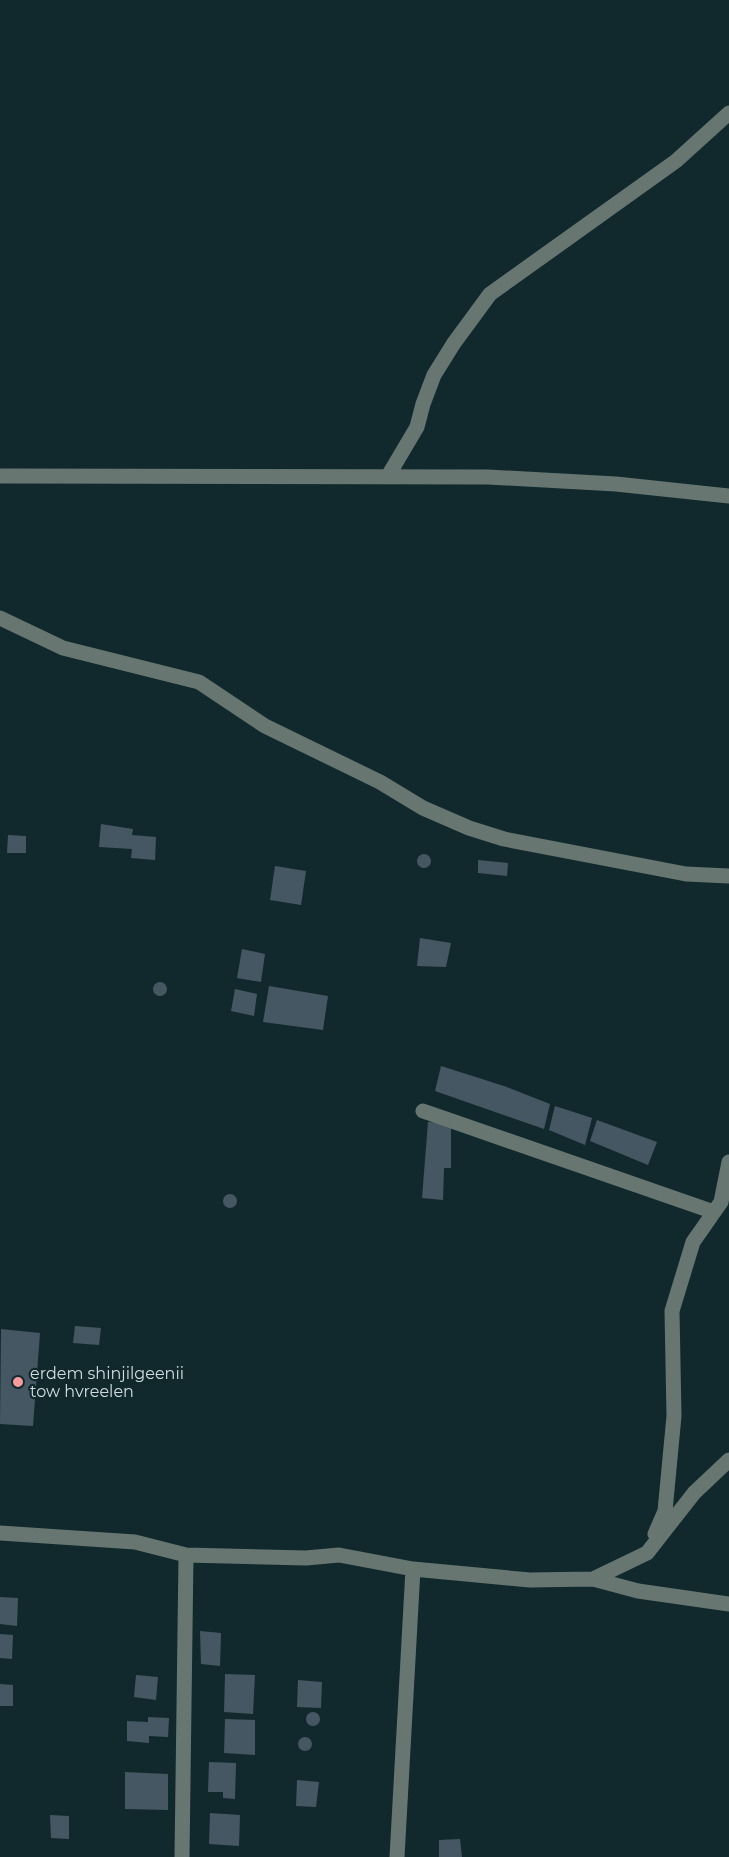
<svg xmlns="http://www.w3.org/2000/svg" width="729" height="1857" font-family="Montserrat,sans-serif">
  <style>
    .building { fill: #465764 }
    .lines { fill: none; stroke-linecap: round; stroke-linejoin: round }
    .minor { stroke: #677671; stroke-width: 15 }
    .poi-dot { fill: #f59b9d; stroke: #11292c; stroke-width: 2 }
    .labels { text-anchor: middle; stroke-width: 4.5; stroke-linejoin: round; paint-order: stroke }
    .poi-label { font-size: 16px; fill: #d0dde0; stroke: #11292c; text-anchor: start }
  </style>
  <rect width="100%" height="100%" fill="#11292c"/>
  <!-- building -->
  <path class="building" d="M 101,824 L 133,829 L 132,835 L 156,837 L 155,860 L 131,858 L 132,849 L 99,847 Z
    M 8,835 L 26,836 L 26,853 L 7,853 Z
    M417 861a7 7 0 1 1 14 0a7 7 0 1 1-14 0Z
    M 478,860 L 508,863 L 507,876 L 478,873 Z
    M 275,866 L 306,871 L 301,905 L 270,900 Z
    M 420,938 L 451,943 L 446,967 L 417,966 Z
    M 242,949 L 265,954 L 261,982 L 237,978 Z
    M153 989a7 7 0 1 1 14 0a7 7 0 1 1-14 0Z
    M 269,986 L 328,996 L 323,1030 L 263,1022 Z
    M 235,989 L 257,994 L 254,1016 L 231,1011 Z
    M 441,1066 L 504,1086 L 550,1104 L 544,1129 L 435,1091 Z
    M 555,1106 L 592,1118 L 585,1145 L 549,1130 Z
    M 597,1120 L 657,1142 L 648,1165 L 590,1141 Z
    M 428,1122 L 451,1123 L 451,1168 L 444,1168 L 443,1200 L 422,1198 Z
    M223 1201a7 7 0 1 1 14 0a7 7 0 1 1-14 0Z
    M 75,1326 L 101,1328 L 99,1345 L 73,1343 Z
    M 1,1329 L 40,1333 L 33,1426 L 0,1424 Z
    M 0,1597 L 18,1598 L 17,1626 L 0,1624 Z
    M 200,1631 L 221,1633 L 220,1666 L 201,1664 Z
    M 0,1634 L 13,1635 L 12,1659 L 0,1658 Z
    M 225,1674 L 255,1675 L 253,1714 L 224,1712 Z
    M 136,1675 L 158,1677 L 156,1700 L 134,1697 Z
    M 298,1680 L 322,1682 L 321,1708 L 297,1707 Z
    M 0,1684 L 13,1685 L 13,1706 L 0,1706 Z
    M306 1719a7 7 0 1 1 14 0a7 7 0 1 1-14 0Z
    M 148,1717 L 169,1718 L 168,1737 L 149,1736 L 149,1743 L 127,1741 L 127,1721 L 148,1722 Z
    M 225,1719 L 255,1720 L 255,1755 L 224,1753 Z
    M298 1744a7 7 0 1 1 14 0a7 7 0 1 1-14 0Z
    M 209,1762 L 236,1763 L 235,1799 L 223,1798 L 223,1792 L 208,1792 Z
    M 125,1772 L 168,1774 L 168,1810 L 125,1809 Z
    M 297,1780 L 319,1782 L 316,1807 L 296,1806 Z
    M 210,1813 L 240,1815 L 239,1846 L 209,1844 Z
    M 50,1815 L 69,1816 L 69,1839 L 51,1838 Z
    M 460,1839 L 462,1857 L 439,1857 L 439,1840 Z"/>
  <g class="lines">
    <!-- minor -->
    <path class="minor" d="M 0,476 L 488,477 L 616,484 L 729,496
      M 388,476 L 417,427 L 423,404 L 434,375 L 454,343 L 490,294 L 676,161 L 729,113
      M 0,618 L 63,648 L 199,682 L 265,726 L 380,782 L 423,808 L 469,828 L 504,839 L 686,874 L 729,876
      M 423,1111 L 714,1212
      M 0,1533 L 135,1542 L 186,1555 L 306,1558 L 339,1555 L 413,1569 L 530,1580 L 593,1579 L 647,1553 L 694,1493 L 729,1460
      M 655,1534 L 665,1511 L 674,1416 L 672,1311 L 693,1242 L 721,1202 L 729,1162
      M 593,1579 L 638,1591 L 729,1604
      M 182,1857 L 186,1555
      M 397,1857 L 413,1569"/>
  </g>
  <!-- markers -->
  <circle class="poi-dot" cx="18" cy="1382" r="6"/>
  <g class="labels">
    <!-- poi labels -->
    <g class="poi-label">
      <text x="30" y="1379">erdem shinjilgeenii<tspan x="30" dy="18">tow hvreelen</tspan></text>
    </g>
  </g>
</svg>
